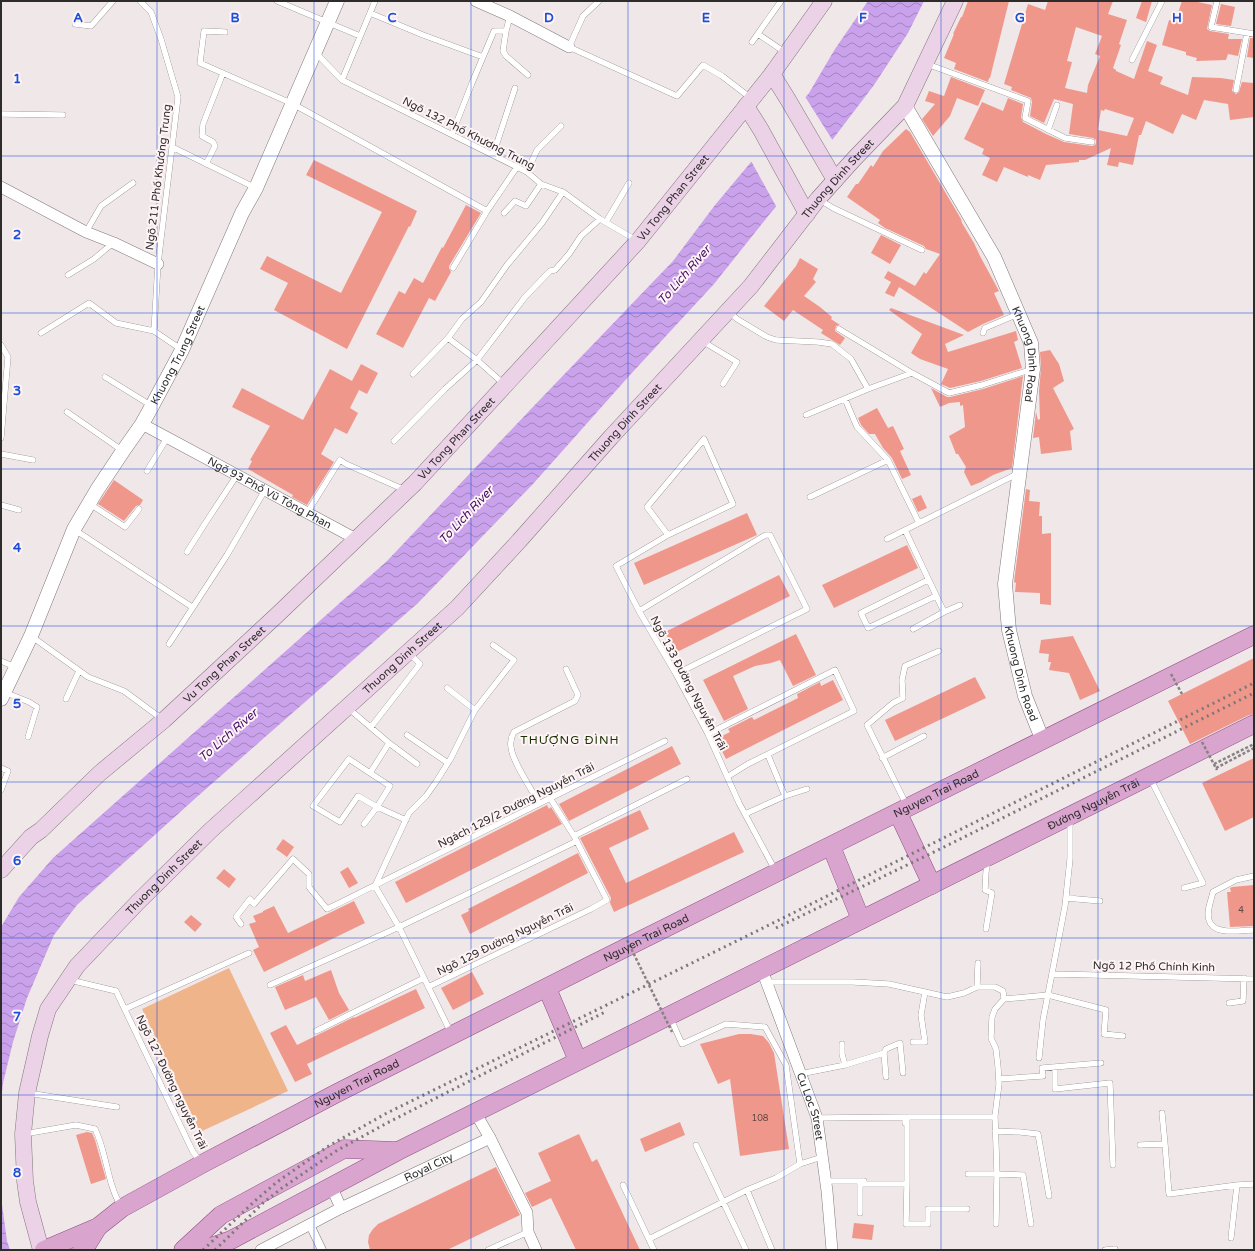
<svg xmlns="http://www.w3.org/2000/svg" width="1255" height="1251" font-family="'Varela Round',sans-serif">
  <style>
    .garden { fill: #f0b48b }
    .water { fill: url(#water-waves) }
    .pier { fill: #f0e7e9 }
    .building { fill: #f0978b; fill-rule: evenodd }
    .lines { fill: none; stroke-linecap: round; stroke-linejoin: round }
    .service-casing { stroke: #80787a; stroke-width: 6 }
    .pedestrian-casing { stroke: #80787a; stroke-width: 9 }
    .minor-casing { stroke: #80787a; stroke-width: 12 }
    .tertiary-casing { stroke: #80787a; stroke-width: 15 }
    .secondary-casing { stroke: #80787a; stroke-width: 17 }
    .primary-casing { stroke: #8d5380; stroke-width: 19 }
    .path { stroke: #878283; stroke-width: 2.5; stroke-dasharray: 3 2; stroke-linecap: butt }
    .service { stroke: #fff; stroke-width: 5.5 }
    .pedestrian { stroke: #fff; stroke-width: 8 }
    .minor { stroke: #fff; stroke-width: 11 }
    .tertiary { stroke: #fff; stroke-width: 14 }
    .secondary { stroke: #ecd2e7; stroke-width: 16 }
    .primary { stroke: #d9a4ce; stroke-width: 18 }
    .rail { stroke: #7d7879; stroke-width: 3; stroke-dasharray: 2 4; stroke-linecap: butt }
    .path-bridge { stroke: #878283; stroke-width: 2.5; stroke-dasharray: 3 2; stroke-linecap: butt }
    .grid { fill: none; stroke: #1d4ed8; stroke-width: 1; stroke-opacity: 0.55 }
    .labels { text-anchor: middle; stroke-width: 4; stroke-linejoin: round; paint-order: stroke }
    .number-label { font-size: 9px; fill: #5e4643 }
    .street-label { font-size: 11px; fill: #2e2b2b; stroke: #fef4f6 }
    .water-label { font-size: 12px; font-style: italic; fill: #420a61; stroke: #fef4f6 }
    .neighbourhood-label { font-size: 12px; letter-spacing: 1px; fill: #183201; stroke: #fef4f6 }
    .grid-label { font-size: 13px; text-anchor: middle; font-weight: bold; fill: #1d4ed8; stroke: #fef4f6; stroke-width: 4; stroke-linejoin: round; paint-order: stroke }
  </style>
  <defs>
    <pattern id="water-waves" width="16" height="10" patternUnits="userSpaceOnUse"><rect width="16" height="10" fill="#c9a2eb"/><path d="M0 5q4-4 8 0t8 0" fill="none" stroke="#a484bf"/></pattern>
  </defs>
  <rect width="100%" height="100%" fill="#f0e7e9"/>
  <!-- garden -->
  <path class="garden" d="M 229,968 L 288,1091 L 200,1132 L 142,1009 Z"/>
  <!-- water -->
  <path class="water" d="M 868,1 L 924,1 L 908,33 L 874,85 L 833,139 L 769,215 L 714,284 L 630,375 L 533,484 L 418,603 L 198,796 L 77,905 L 54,935 L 27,998 L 13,1042 L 3,1083 L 1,1103 L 1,927 L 19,897 L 53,858 L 387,561 L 530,410 L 673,261 L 715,205 L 809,93 L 835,49 Z
    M 1,1197 L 7,1241 L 10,1250 L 1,1250 Z"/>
  <!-- pier -->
  <path class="pier" d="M 804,95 L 833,141 L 777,208 L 750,159 Z"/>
  <!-- building -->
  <path class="building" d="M 968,1 L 1009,1 L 990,78 L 989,78 L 988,82 L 954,69 L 956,63 L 944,58 L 954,34 L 953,34 L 961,17 L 962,17 Z
    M 1048,1 L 1113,1 L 1108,14 L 1127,20 L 1119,44 L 1121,45 L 1113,68 L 1116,70 L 1116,71 L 1134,79 L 1147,41 L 1157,45 L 1148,71 L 1163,77 L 1160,84 L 1188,95 L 1192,77 L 1221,78 L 1234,80 L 1232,91 L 1236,94 L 1239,92 L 1242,82 L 1254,83 L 1254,117 L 1230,120 L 1228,104 L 1204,100 L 1196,120 L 1182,114 L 1173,134 L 1146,121 L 1141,135 L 1139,135 L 1133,165 L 1119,162 L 1118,167 L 1107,165 L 1111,148 L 1085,160 L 1079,160 L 1079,162 L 1046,165 L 1040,180 L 1028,175 L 1028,177 L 1004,167 L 997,182 L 982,175 L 990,158 L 982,154 L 984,149 L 964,139 L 982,102 L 1003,111 L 1008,98 L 1023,104 L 1021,117 L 1023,122 L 1046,134 L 1064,142 L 1092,146 L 1095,145 L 1096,143 L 1096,140 L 1093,138 L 1069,134 L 1073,104 L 1054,99 L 1044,123 L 1030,116 L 1032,102 L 1031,98 L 1011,90 L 1012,87 L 1004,84 L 1028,4 L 1045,10 ZM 1076,27 L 1102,36 L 1095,54 L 1100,56 L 1088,85 L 1087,93 L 1065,88 L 1072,62 L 1067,61 ZM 1105,109 L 1134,118 L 1127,136 L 1098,130 L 1101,110 L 1104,111 Z
    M 1142,1 L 1152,1 L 1146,22 L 1136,18 Z
    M 1182,1 L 1193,1 L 1212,5 L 1207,29 L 1210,31 L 1229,34 L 1228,39 L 1242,39 L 1238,56 L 1228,54 L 1226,60 L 1196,61 L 1197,58 L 1186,55 L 1186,52 L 1162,45 L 1169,20 L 1175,22 Z
    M 1221,4 L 1235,7 L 1231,26 L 1216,24 Z
    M 1250,38 L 1254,38 L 1254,58 L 1247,57 Z
    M 951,77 L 985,90 L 978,106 L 957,98 L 950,116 L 933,136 L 922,119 L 935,104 L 925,101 L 929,91 L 944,96 Z
    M 906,129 L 910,132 L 961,219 L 962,223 L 974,243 L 980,256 L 999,291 L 994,293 L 1004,315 L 983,324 L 968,332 L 899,287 L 894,297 L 885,293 L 891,282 L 884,278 L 888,271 L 915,286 L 924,272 L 926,274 L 940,254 L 926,249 L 924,246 L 885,228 L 878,223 L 880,220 L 847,197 L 856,184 L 858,184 L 871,165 L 873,167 L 883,151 Z
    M 314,160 L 417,211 L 410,227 L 409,226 L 347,349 L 274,310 L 288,283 L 260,269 L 267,256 L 341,293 L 382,212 L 306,175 Z
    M 466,205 L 481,213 L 449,266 L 449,268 L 451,272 L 435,301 L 429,298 L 403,348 L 376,334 L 399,291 L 405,294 L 414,278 L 423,283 L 442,247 L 443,248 Z
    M 881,235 L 901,245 L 890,264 L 871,253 Z
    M 800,258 L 818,269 L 813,279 L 816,282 L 804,296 L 820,307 L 832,317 L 831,319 L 840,325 L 836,326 L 835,331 L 845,338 L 840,345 L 821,333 L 823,330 L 793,310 L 784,321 L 764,306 L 796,266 Z
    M 891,308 L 964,335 L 945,344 L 948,352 L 1016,331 L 1018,340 L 1014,342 L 1022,368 L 981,381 L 950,388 L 941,384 L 948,369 L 920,359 L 911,353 L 922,334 L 889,310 Z
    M 1050,350 L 1059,364 L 1064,381 L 1053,388 L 1074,429 L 1070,431 L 1072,450 L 1041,454 L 1039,437 L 1033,438 L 1036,412 L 1038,420 L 1040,419 L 1039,391 L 1041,368 L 1040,352 Z
    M 361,364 L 378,373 L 367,394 L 359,390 L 350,408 L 358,413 L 347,434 L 335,428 L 321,454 L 334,462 L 307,505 L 292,497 L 293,495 L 248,469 L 252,461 L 250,460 L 270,426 L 232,407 L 242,388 L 303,420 L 330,369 L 352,381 Z
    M 1023,376 L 1012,468 L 993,475 L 981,482 L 971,486 L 964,472 L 966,467 L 958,454 L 956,454 L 949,436 L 965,427 L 963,405 L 960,406 L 960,402 L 949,403 L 940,407 L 931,388 L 947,397 L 950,397 L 983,389 Z
    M 877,408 L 888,428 L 893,426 L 904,449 L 900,451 L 911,475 L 902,479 L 892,458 L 883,448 L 875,434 L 869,434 L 861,425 L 858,418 Z
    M 114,480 L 143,500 L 140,505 L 136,506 L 124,521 L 98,504 Z
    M 1026,489 L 1030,490 L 1029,501 L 1040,502 L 1039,516 L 1042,516 L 1042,534 L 1051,533 L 1051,605 L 1040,604 L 1040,593 L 1015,592 L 1016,583 L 1014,582 Z
    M 921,495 L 927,508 L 918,512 L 912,499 Z
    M 747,513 L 757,535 L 644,585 L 634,563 Z
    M 907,545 L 918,568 L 834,608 L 822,585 Z
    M 779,575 L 790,596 L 675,653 L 665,632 Z
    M 796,634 L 816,675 L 793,686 L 780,660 L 771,663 L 755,666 L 733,676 L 748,709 L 724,721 L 703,680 Z
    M 1073,636 L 1100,691 L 1080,700 L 1069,673 L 1049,670 L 1051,662 L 1048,662 L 1049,654 L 1039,653 L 1041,640 Z
    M 1254,658 L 1254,714 L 1249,715 L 1190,744 L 1168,701 Z
    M 975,677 L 986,698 L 895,741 L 885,720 Z
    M 833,680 L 843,700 L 726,759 L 716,739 L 730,732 L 728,729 L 752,717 L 754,720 L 798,698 L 797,694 L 820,682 L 821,686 Z
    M 672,746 L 681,764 L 569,821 L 559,804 Z
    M 1254,758 L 1254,817 L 1225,831 L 1202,783 Z
    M 547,805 L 549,809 L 551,807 L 562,824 L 406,903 L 395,882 Z
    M 640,810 L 649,829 L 609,848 L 626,883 L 734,832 L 744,852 L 614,912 L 610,903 L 611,898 L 580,838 Z
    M 283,839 L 294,847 L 287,857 L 276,849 Z
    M 578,853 L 588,873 L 470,934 L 461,915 L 469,911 L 468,909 Z
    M 348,867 L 358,883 L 349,888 L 340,872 Z
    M 224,869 L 236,879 L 229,888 L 216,878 Z
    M 1254,885 L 1254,926 L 1230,927 L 1227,892 L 1231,892 L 1230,888 L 1232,887 Z
    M 354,901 L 365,923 L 264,972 L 253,950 L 259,947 L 249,924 L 256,922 L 253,916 L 263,912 L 263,911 L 274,906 L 288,933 Z
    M 191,915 L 202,924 L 195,932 L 184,922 Z
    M 331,970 L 339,993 L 349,1010 L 329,1020 L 316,997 L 285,1010 L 275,987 L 303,975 L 305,981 Z
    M 472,972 L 484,994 L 453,1010 L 441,988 Z
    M 416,989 L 425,1008 L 307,1064 L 312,1074 L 295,1082 L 270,1033 L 286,1025 L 297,1045 L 354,1017 L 354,1018 Z
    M 739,1034 L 751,1034 L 763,1036 L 769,1043 L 774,1053 L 789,1149 L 740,1156 L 730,1079 L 718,1084 L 700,1044 Z
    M 680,1122 L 685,1135 L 645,1152 L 640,1139 Z
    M 87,1132 L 92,1133 L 95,1140 L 106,1179 L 91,1184 L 76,1135 Z
    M 579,1134 L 592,1162 L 597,1159 L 640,1250 L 576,1250 L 551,1198 L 532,1207 L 525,1193 L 551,1181 L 538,1153 Z
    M 496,1167 L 520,1215 L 447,1250 L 370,1250 L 368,1242 L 369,1235 L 373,1229 L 378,1224 Z
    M 854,1223 L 874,1225 L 872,1240 L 852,1238 Z"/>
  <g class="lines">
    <!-- service casing -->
    <g class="service-casing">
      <path id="service" d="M 140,1 L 151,12 L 161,39 L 178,97 L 158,264 L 154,331 L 182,350
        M 277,1 L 360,36
        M 599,1 L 583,16 L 569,47 L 677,96 L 703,65 L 722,76 L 752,99
        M 1217,1 L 1211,27 L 1254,34
        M 370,13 L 423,35 L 483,57
        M 75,24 L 91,26 L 113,1
        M 506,31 L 503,51 L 506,56 L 528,75
        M 225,32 L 204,31 L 200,63 L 293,104 L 487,211
        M 758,34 L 786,53
        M 752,42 L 781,1
        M 316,53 L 342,80 L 527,172 L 541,184 L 563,192 L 600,219 L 636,240
        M 1132,60 L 1162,1
        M 927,64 L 1028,101 L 1025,118 L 1065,138 L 1092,142
        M 342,80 L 375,1
        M 1236,90 L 1247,33
        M 1,114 L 63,115
        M 1048,130 L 1057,105
        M 452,134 L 472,83 L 494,31 L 506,31 L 510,16
        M 172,147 L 256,188
        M 493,155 L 515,88
        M 206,164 L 215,146 L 213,142 L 202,136 L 203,124 L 223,73
        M 527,172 L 537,150 L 561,126
        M 820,200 L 833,208 L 922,250
        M 504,213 L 515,201 L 526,206 L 541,184
        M 606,222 L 629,183
        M 86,232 L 101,206 L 133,183
        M 453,268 L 487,211 L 517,167
        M 68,275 L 94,259 L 113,243
        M 729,312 L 737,319 L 767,337 L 776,340 L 818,342 L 832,344 L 851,359 L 868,389
        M 839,329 L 912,373
        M 41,333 L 89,303 L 116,323 L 154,331
        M 983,333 L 985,328 L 1018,314
        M 448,338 L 477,360 L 505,385
        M 702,341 L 737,362 L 723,384
        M 1,345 L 8,357 L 1,438
        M 413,374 L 448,338 L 462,319 L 481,302 L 507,265 L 542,223 L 563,192
        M 105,377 L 152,406
        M 845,399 L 857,427 L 888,460
        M 67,412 L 123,451
        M 806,415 L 868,389 L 912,373 L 949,393 L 982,385 L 1033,369
        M 394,441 L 445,389 L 477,360 L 525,297 L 550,271 L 555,270 L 569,254 L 581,236 L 600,219
        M 1,454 L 33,460
        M 147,471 L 167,438
        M 810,497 L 888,460 L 919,523
        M 90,504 L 125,527 L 139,509
        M 1,505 L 19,510
        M 307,513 L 340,460 L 346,464 L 405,490
        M 75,530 L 192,607
        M 905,530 L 944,612 L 960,605
        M 668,535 L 647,507 L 704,439 L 733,504 L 668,535 L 616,566 L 639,611 L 676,674 L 708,734 L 739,803 L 775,870
        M 887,539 L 1017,474
        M 187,552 L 206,522 L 237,475
        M 928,580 L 861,613 L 868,628 L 936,596
        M 639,611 L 762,537 L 766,535 L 770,535 L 807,609 L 676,674
        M 913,629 L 944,612
        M 31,636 L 88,677 L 124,691 L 162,719
        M 169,644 L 227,555 L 265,490
        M 1,661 L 15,667
        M 447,688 L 475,710
        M 4,692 L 29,702 L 37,707 L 28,737
        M 66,699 L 79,671
        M 348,708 L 389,743 L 417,764
        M 371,727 L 420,664 L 409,653
        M 708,734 L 835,670 L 854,711 L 748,764 L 727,777
        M 407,735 L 448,763
        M 768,755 L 785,796
        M 882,758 L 924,736
        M 1,768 L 8,771 L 1,790
        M 370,773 L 349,759 L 313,806 L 340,822 L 358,796 L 377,807 L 390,786 L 370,773 L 389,743
        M 1150,778 L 1203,883 L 1184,888
        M 539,803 C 532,790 512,761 511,747 C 510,741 511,737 514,732 L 575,701 L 578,695 L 566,669
        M 907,806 L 867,725 L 893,703 L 903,698 L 902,680 L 905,666 L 939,651
        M 745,814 L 785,796 L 807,789
        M 364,824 L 377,807 L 406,820
        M 574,836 L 687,779
        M 1254,876 L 1236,880 L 1213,892 C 1211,901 1206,912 1209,920 C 1213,936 1241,930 1254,930
        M 375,886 L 386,862 L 409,813 L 426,796 L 436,782 L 451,758 L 475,710 L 514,660 L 493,645
        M 375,886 L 399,927 L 451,1033
        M 1066,898 L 1100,901
        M 241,924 L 236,917 L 250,899 L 254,904 L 293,859 L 309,874 L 309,887 L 327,909 C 440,854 552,797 665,741
        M 986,929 L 992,893 L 985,890 L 986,872 L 988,860
        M 1053,974 L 1254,979
        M 71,979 L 74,981 L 116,991 L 193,1152 L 200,1161
        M 766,982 L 853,982 L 889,984 L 947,997 L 964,993 L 977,987 L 995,987 L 1003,991 L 1004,999
        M 270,985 L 399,927 L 577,841
        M 428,987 L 591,909 L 607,900 L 574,836 L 550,798
        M 977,987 L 978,963
        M 1004,999 L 1048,995 L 1106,1010 L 1104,1034 L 1123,1036
        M 1229,1003 L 1243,1001 L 1244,978
        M 125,1009 L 249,953
        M 670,1017 L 682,1044 L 726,1024 L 765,1027 L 786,1065 L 800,1164 L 822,1157
        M 316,1031 L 424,978
        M 913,1042 L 925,1042 L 921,1015 L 925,992
        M 842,1044 L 842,1054 L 845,1065
        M 884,1053 L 886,1077
        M 1039,1058 L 1043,1020 L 1065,906 L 1070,859 L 1070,820
        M 1055,1067 L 1055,1089 L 1110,1083 L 1113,1165
        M 800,1074 L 845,1065 L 884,1053 L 886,1049 L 900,1043 L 903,1073
        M 999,1079 L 1043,1076 L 1042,1068 L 1101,1063
        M 28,1093 L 117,1107
        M 1162,1113 L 1165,1144
        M 817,1118 L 905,1117 L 905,1123
        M 995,1131 L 1020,1132 L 1038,1134 L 1049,1196
        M 24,1134 L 76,1125 L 95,1129 C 107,1153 107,1184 121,1206
        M 696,1145 L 746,1250
        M 1140,1145 L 1165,1144 L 1169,1194 L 1237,1185 L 1254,1184
        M 968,1174 L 997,1174 L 1023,1175 L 1031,1224
        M 826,1181 L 864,1181
        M 907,1184 L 906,1224 L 928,1224 L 928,1209 L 967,1209
        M 623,1185 L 654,1250
        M 747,1190 L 772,1250
        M 860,1213 L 860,1184 L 907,1184 L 907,1117 L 995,1117
        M 996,1224 L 997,1174 L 995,1116 L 999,1084 L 998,1067 L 996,1049 L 991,1038 L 992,1017 L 995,1009 L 1004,999
        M 1231,1238 L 1237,1185
        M 649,1239 L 747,1190 L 776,1178 L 800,1164
        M 488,1250 L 528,1232
        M 1105,1250 L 1115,1249"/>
    </g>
    <!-- pedestrian casing -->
    <g class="pedestrian-casing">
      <path id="pedestrian" d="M 310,1225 L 322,1250"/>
    </g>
    <!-- minor casing -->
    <g class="minor-casing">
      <g id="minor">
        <path d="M 476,1 L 510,16 L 569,47"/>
        <path d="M 1,187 L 86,232 L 114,243 L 158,264"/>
        <path id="s1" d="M 142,424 L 356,539"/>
        <path id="s2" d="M 762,970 L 817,1118 L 827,1191 L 832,1250"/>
        <path d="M 475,1112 L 490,1138 L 527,1213 L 528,1232 L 536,1250"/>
        <path d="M 331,1186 L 341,1208"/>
        <path id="s3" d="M 261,1250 L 341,1208 L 490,1138"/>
      </g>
    </g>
    <!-- tertiary casing -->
    <g class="tertiary-casing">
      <g id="tertiary">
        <path id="s4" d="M 905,106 L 994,257 L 1031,343 L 1033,369 L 1005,584 L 1009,630 L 1025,696 L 1041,736 L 1042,741"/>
        <path id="s5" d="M 1,699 L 31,636 L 74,529 L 97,490 L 123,451 L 142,424 L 152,406 L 182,350 L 242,213 L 256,188 L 337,1"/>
      </g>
    </g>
    <!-- secondary casing -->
    <g class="secondary-casing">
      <g id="secondary">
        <path d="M 772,74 L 787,98 L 835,180"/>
        <path d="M 746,106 L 761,130 L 807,214"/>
        <path id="s6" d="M 1,870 L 31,837 L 41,830 L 100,773 L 164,720 L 276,616 L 415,483 L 638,241 L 772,74 L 824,1"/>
        <path id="s7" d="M 41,1250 L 28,1202 L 25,1181 L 23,1134 L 27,1093 L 40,1036 L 48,1009 L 77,966 L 138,902 L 211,830 L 457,608 L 519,541 L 611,437 L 751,286 L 818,199 L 854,159 L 905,106 L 955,1"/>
      </g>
    </g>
    <!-- primary casing -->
    <g class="primary-casing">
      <g id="primary">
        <path d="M 898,813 L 932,885"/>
        <path d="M 831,846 L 861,920"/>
        <path d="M 547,988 L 578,1061"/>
        <path id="s8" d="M 44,1250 L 98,1227 L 122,1208 L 202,1164 L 337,1093 L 595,963 L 1254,635"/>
        <path d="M 82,1250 L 85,1248 L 98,1227"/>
        <path d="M 183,1250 L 221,1215 L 344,1149 L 397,1151"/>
        <path id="s9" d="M 202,1250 L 231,1240 L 398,1151 L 1254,724"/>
      </g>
    </g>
    <!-- path -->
    <path class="path" d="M 1214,764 L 1254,744
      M 1216,768 L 1254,748"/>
    <!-- service -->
    <use href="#service" class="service"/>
    <!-- pedestrian -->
    <use href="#pedestrian" class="pedestrian"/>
    <!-- minor -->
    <use href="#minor" class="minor"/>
    <!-- tertiary -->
    <use href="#tertiary" class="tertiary"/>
    <!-- secondary -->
    <use href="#secondary" class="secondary"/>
    <!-- primary -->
    <use href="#primary" class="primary"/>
    <!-- rail -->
    <path class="rail" d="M 776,928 L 932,853 L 1254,693
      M 203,1250 L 257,1199 L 277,1182 L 327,1147 L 385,1114 L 759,930 L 1254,683
      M 215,1250 L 263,1203 L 282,1188 L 336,1151 L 387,1123 L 607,1011"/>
    <!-- path-bridge -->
    <path class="path-bridge" d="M 1171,674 L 1182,694
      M 1202,742 L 1217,770
      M 627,940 L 672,1032"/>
  </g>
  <!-- grid -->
  <path class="grid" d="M 157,1 L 157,1250M 314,1 L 314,1250M 471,1 L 471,1250M 628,1 L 628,1250M 784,1 L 784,1250M 941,1 L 941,1250M 1098,1 L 1098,1250M 1,156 L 1254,156M 1,313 L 1254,313M 1,469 L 1254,469M 1,626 L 1254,626M 1,782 L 1254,782M 1,938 L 1254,938M 1,1095 L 1254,1095"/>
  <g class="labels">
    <!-- number labels -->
    <g class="number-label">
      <text x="1241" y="913">4</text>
      <text x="760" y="1121">108</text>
    </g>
    <!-- street labels -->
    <g class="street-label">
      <text transform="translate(469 133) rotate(27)" y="4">Ngõ 132 Phố Khương Trung</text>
      <text transform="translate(158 177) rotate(-83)" y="4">Ngõ 211 Phố Khương Trung</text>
      <text dy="4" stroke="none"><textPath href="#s7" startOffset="1394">Thuong Dinh Street</textPath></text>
      <text dy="4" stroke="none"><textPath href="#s6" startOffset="952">Vu Tong Phan Street</textPath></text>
      <text dy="4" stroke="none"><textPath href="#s5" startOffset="388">Khuong Trung Street</textPath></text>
      <text dy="4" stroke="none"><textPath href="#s4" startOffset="279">Khuong Dinh Road</textPath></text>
      <text dy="4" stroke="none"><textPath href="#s7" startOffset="1070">Thuong Dinh Street</textPath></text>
      <text dy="4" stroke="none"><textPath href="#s6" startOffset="628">Vu Tong Phan Street</textPath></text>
      <text dy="4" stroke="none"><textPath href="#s1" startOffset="145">Ngõ 93 Phố Vũ Tông Phan</textPath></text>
      <text dy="4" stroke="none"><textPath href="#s7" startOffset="746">Thuong Dinh Street</textPath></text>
      <text dy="4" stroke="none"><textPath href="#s6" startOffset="304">Vu Tong Phan Street</textPath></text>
      <text dy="4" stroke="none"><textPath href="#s4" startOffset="603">Khuong Dinh Road</textPath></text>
      <text transform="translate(689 683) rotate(62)" y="4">Ngõ 133 Đường Nguyễn Trãi</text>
      <text dy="4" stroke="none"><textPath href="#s8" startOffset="1003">Nguyen Trai Road</textPath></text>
      <text dy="4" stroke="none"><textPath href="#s9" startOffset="997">Đường Nguyễn Trãi</textPath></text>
      <text transform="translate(516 805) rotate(-27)" y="4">Ngách 129/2 Đường Nguyễn Trãi</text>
      <text dy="4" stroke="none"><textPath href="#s7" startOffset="422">Thuong Dinh Street</textPath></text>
      <text dy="4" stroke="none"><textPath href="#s8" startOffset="679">Nguyen Trai Road</textPath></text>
      <text transform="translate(505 939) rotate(-26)" y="4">Ngõ 129 Đường Nguyễn Trãi</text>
      <text transform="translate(1154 966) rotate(1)" y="4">Ngõ 12 Phố Chính Kinh</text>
      <text transform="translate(172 1082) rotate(64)" y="4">Ngõ 127 Đường nguyễn Trãi</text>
      <text dy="4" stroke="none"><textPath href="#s8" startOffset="355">Nguyen Trai Road</textPath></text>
      <text dy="4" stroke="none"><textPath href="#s2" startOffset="145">Cu Loc Street</textPath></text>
      <text dy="4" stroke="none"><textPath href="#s3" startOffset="187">Royal City</textPath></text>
    </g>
    <!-- water labels -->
    <g class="water-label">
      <text transform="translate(684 275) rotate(-49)" y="4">To Lich River</text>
      <text transform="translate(466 515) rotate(-47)" y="4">To Lich River</text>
      <text transform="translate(228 735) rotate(-41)" y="4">To Lich River</text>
    </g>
    <!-- neighbourhood labels -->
    <g class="neighbourhood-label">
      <text x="570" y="744">THƯỢNG ĐÌNH</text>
    </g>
  </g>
  <g class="grid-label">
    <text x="78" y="22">A</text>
    <text x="235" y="22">B</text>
    <text x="392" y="22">C</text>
    <text x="549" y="22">D</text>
    <text x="706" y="22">E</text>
    <text x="863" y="22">F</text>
    <text x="1020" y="22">G</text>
    <text x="1177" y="22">H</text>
    <text x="17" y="83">1</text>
    <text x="17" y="239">2</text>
    <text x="17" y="395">3</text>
    <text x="17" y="552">4</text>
    <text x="17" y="708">5</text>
    <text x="17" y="865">6</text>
    <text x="17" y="1021">7</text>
    <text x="17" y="1177">8</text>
  </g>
  <!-- border -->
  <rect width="1255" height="1251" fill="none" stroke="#2e2b2b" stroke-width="4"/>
</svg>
